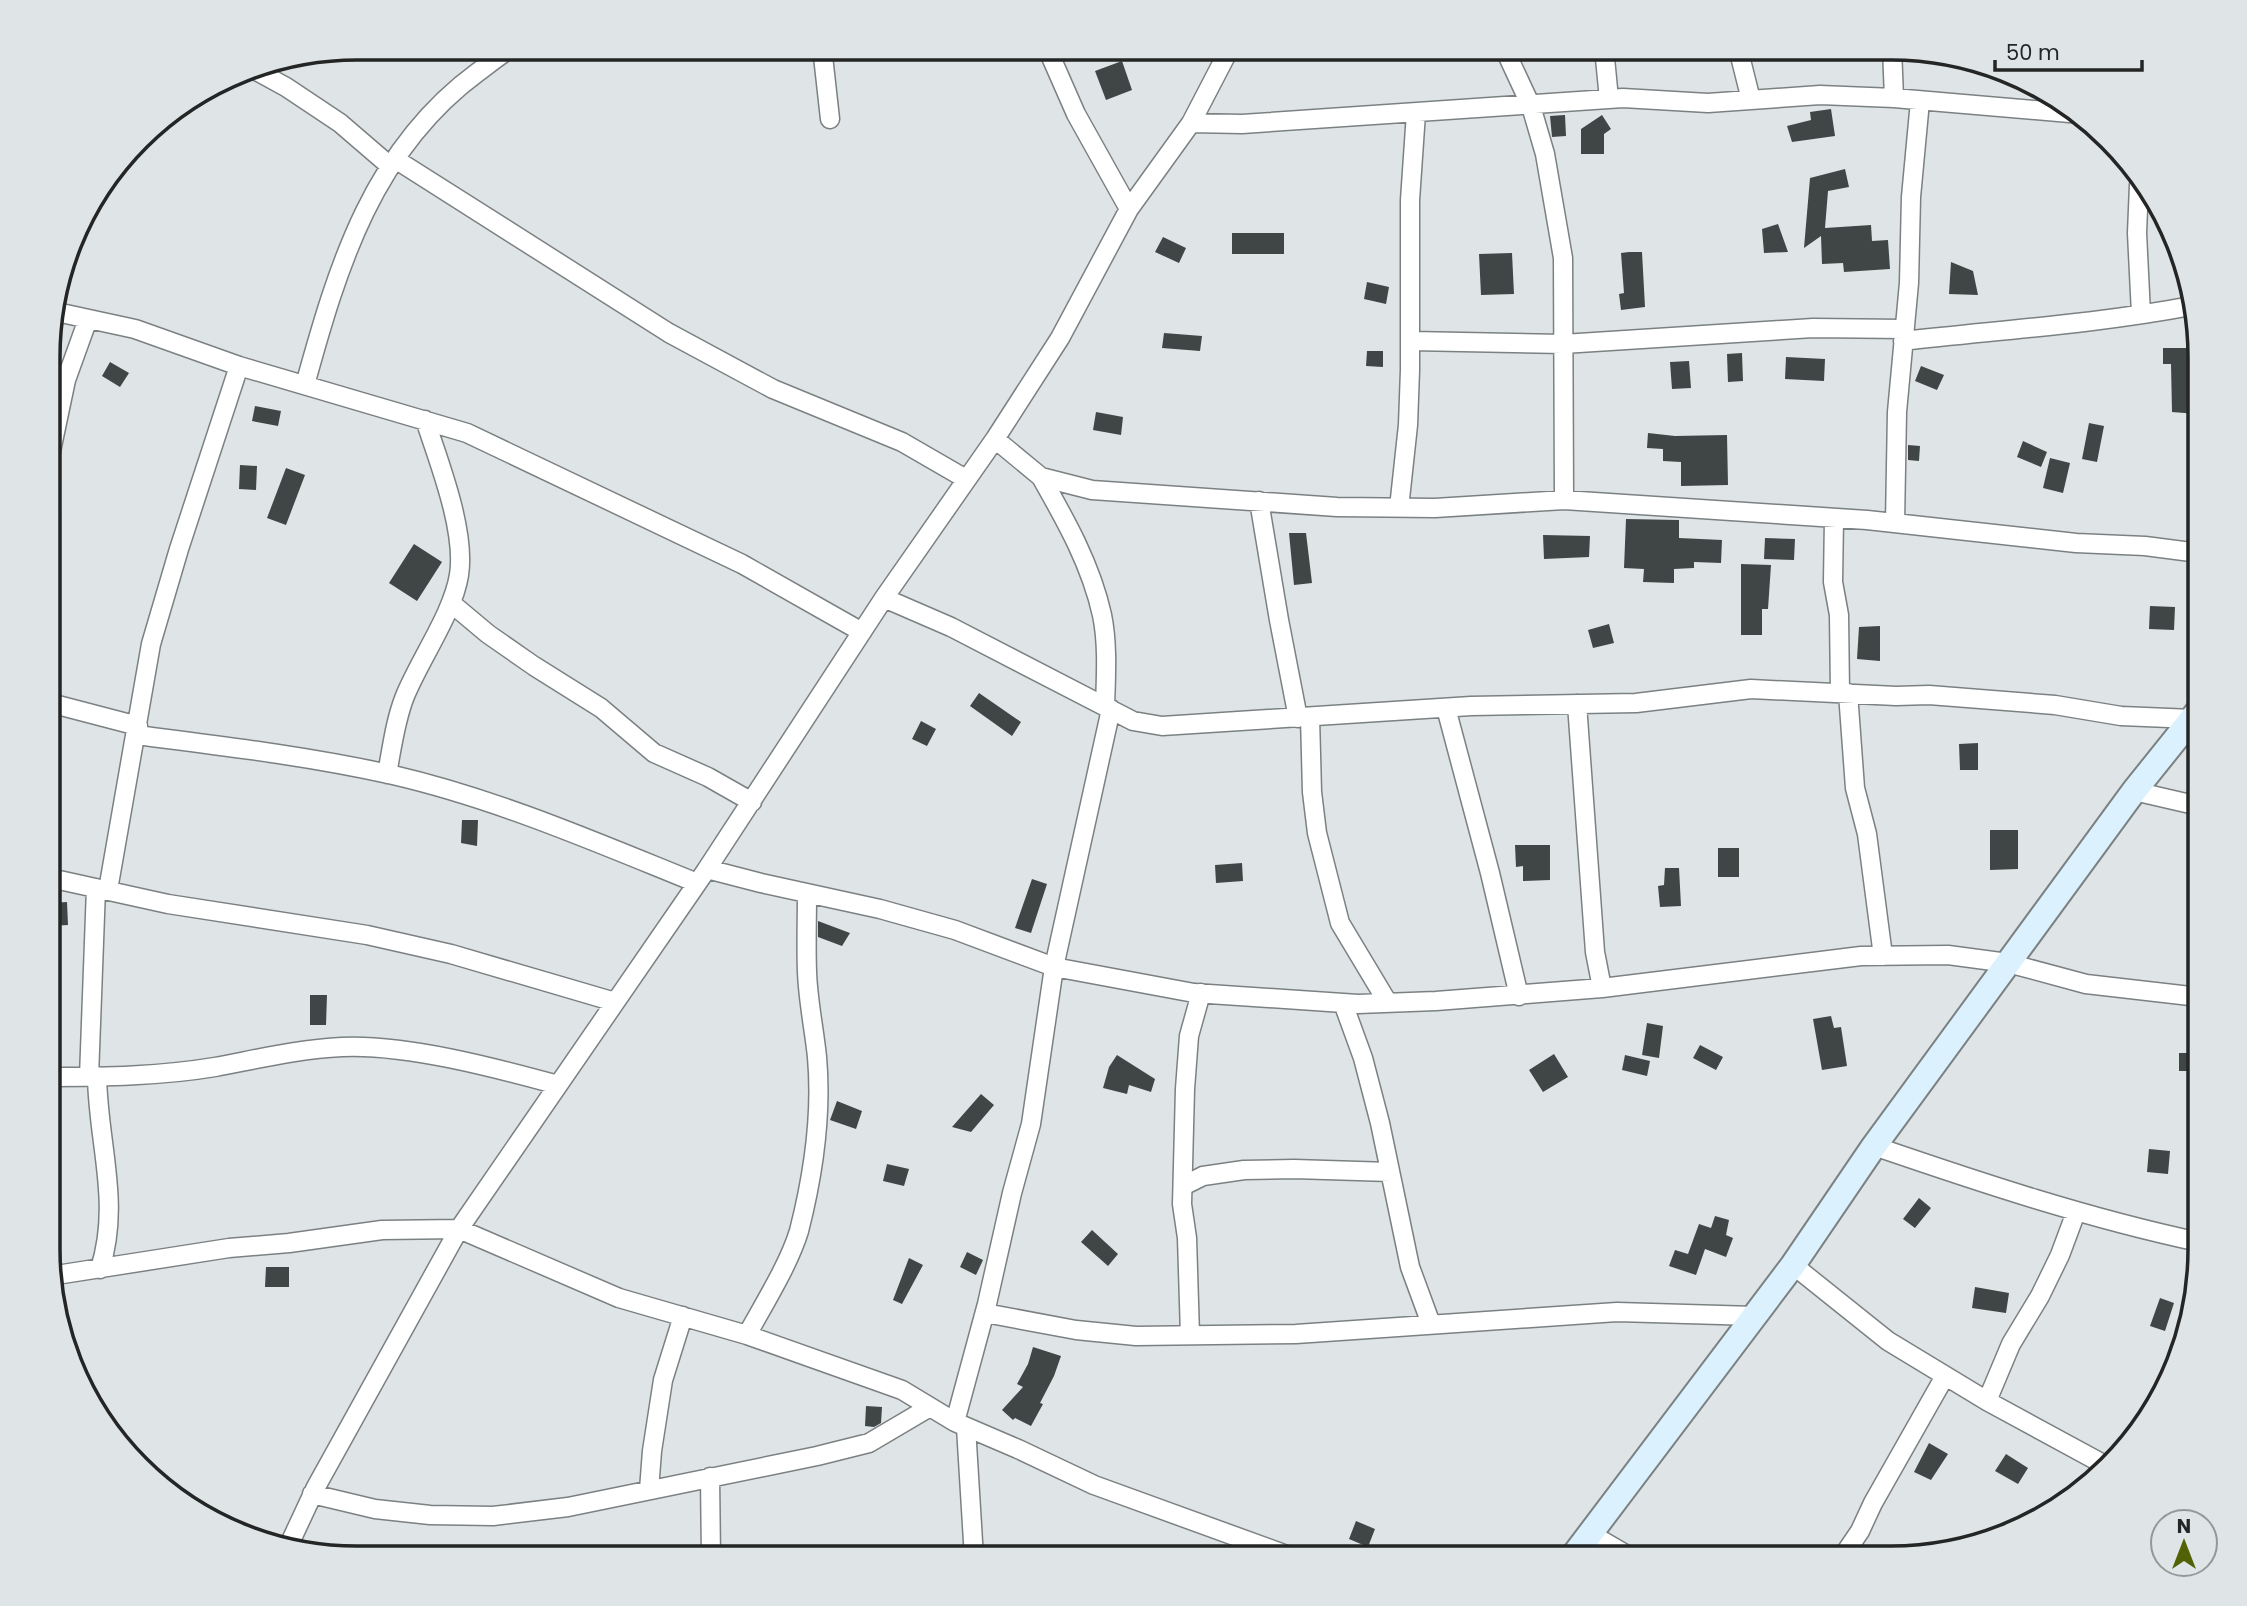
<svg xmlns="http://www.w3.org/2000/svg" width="2247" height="1606" font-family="Poppins,sans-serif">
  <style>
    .building { fill: #404646 }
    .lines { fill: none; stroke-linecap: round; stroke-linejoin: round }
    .street-casing { stroke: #7b8182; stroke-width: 21 }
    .secondary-casing { stroke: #7b8182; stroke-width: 28 }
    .street { stroke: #fff; stroke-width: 18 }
    .secondary { stroke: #dbf2fe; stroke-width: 24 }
    .rim { fill: none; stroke: #242626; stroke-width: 3.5 }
  </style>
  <rect width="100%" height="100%" fill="#dfe4e6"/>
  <!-- building -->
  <path class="building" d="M 1122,61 L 1132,90 L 1106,100 L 1095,71 Z
    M 1831,109 L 1835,136 L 1792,142 L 1787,126 L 1811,120 L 1810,112 Z
    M 1565,115 L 1566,136 L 1552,137 L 1550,116 Z
    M 1602,115 L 1611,129 L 1604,134 L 1604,154 L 1581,154 L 1581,129 Z
    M 1845,169 L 1849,187 L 1828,191 L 1825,228 L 1871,225 L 1872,241 L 1888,240 L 1890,269 L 1844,272 L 1843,263 L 1822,264 L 1821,236 L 1804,248 L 1810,178 Z
    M 1778,224 L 1788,252 L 1764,253 L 1762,229 Z
    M 1232,233 L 1284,233 L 1284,254 L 1232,254 Z
    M 1163,237 L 1186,248 L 1179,263 L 1155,252 Z
    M 1629,252 L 1642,252 L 1645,307 L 1621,310 L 1619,294 L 1624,293 L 1621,253 Z
    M 1512,253 L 1514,294 L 1481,295 L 1479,254 Z
    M 1951,262 L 1973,271 L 1978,295 L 1949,294 Z
    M 1367,282 L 1389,287 L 1386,304 L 1364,299 Z
    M 1164,333 L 1202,336 L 1200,351 L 1162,348 Z
    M 2163,348 L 2197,348 L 2197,414 L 2172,412 L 2171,364 L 2163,364 Z
    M 1367,351 L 1383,351 L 1383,367 L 1366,366 Z
    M 1742,353 L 1743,381 L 1728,382 L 1727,354 Z
    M 1786,357 L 1825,359 L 1824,381 L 1785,379 Z
    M 1689,361 L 1691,388 L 1672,389 L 1670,362 Z
    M 110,362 L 129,373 L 120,387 L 102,376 Z
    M 1921,366 L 1944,375 L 1937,390 L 1915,381 Z
    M 255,406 L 281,411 L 278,426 L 252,421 Z
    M 1096,412 L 1123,417 L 1121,435 L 1093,430 Z
    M 2089,423 L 2104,426 L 2097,462 L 2082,459 Z
    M 1648,433 L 1675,436 L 1727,435 L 1728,485 L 1681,486 L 1681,462 L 1663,461 L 1663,449 L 1647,448 Z
    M 2023,441 L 2047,452 L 2041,467 L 2017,457 Z
    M 1908,445 L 1920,446 L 1919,461 L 1908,460 Z
    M 2050,458 L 2070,463 L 2063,493 L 2043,488 Z
    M 240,465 L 257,466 L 256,490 L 239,489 Z
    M 286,468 L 305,475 L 286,525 L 267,518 Z
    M 1626,519 L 1679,520 L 1679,538 L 1722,540 L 1721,563 L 1694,562 L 1694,568 L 1674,569 L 1674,583 L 1643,582 L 1644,569 L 1624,568 Z
    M 1289,533 L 1306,533 L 1312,583 L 1294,585 Z
    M 1543,535 L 1590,536 L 1589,557 L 1544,559 Z
    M 1765,538 L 1795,539 L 1794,560 L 1764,559 Z
    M 414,544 L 442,562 L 417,601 L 389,583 Z
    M 1741,564 L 1771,565 L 1768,609 L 1762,609 L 1762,635 L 1741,635 Z
    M 2150,606 L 2175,607 L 2174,630 L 2149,629 Z
    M 1609,624 L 1614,643 L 1593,648 L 1588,630 Z
    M 1880,626 L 1880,661 L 1857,659 L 1859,627 Z
    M 979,693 L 1021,722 L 1012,736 L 970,706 Z
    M 921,721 L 936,729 L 927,746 L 912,739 Z
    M 1978,743 L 1978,770 L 1960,770 L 1959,744 Z
    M 462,820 L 478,820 L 477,846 L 461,843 Z
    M 1990,830 L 2018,830 L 2018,869 L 1990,870 Z
    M 1515,845 L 1550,845 L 1550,880 L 1523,881 L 1523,866 L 1516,867 Z
    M 1718,848 L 1739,848 L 1739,877 L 1718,877 Z
    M 1242,863 L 1243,881 L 1216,883 L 1215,865 Z
    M 1665,868 L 1679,868 L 1681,906 L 1660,907 L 1658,886 L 1664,885 Z
    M 1032,879 L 1047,884 L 1031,933 L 1015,928 Z
    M 67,902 L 68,925 L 50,926 L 50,903 Z
    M 818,921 L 850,933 L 842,946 L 818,937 Z
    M 310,995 L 327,995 L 326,1025 L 310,1025 Z
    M 1831,1016 L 1834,1028 L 1841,1027 L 1847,1066 L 1822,1070 L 1813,1019 Z
    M 1647,1023 L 1663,1026 L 1659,1058 L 1642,1055 Z
    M 1700,1045 L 1723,1057 L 1716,1070 L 1693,1058 Z
    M 2179,1053 L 2199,1053 L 2199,1071 L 2179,1071 Z
    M 1554,1054 L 1568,1077 L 1543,1092 L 1529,1070 Z
    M 1117,1055 L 1155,1079 L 1151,1092 L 1129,1085 L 1127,1094 L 1103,1088 L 1109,1067 Z
    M 1625,1055 L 1650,1061 L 1647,1076 L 1622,1070 Z
    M 981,1094 L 994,1105 L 971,1132 L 952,1127 Z
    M 837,1101 L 862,1111 L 856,1129 L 830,1120 Z
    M 2149,1149 L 2170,1151 L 2168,1174 L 2147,1172 Z
    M 887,1164 L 909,1169 L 904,1186 L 883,1181 Z
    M 1919,1198 L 1931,1208 L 1915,1228 L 1903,1219 Z
    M 1715,1216 L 1729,1220 L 1726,1235 L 1733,1238 L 1726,1257 L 1705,1249 L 1696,1275 L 1669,1266 L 1675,1250 L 1688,1254 L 1699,1224 L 1711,1228 Z
    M 1092,1230 L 1118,1254 L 1108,1266 L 1081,1242 Z
    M 967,1252 L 983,1260 L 976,1275 L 960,1267 Z
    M 909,1258 L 923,1265 L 902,1304 L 893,1300 Z
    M 266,1267 L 289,1267 L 289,1287 L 265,1287 Z
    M 1975,1287 L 2009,1293 L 2006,1313 L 1972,1308 Z
    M 2160,1298 L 2174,1303 L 2165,1331 L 2150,1326 Z
    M 1033,1347 L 1061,1356 L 1054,1376 L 1040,1403 L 1043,1404 L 1031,1426 L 1015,1418 L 1013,1420 L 1002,1410 L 1023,1387 L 1017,1384 L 1028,1364 Z
    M 866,1406 L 882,1407 L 881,1423 L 874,1427 L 865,1426 Z
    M 1929,1443 L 1948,1454 L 1931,1480 L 1914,1472 Z
    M 2006,1454 L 2028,1468 L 2018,1484 L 1995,1471 Z
    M 1356,1521 L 1375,1529 L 1368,1547 L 1349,1539 Z"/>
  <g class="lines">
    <!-- street casing -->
    <g class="street-casing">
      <path id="street" d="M 822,47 L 830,119
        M 1047,48 L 1076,114 L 1129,209
        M 1504,48 L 1531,106 L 1545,154 L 1563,258 L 1564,500
        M 1604,48 L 1609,99
        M 1738,48 L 1751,100
        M 1892,48 L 1894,98
        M 251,68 L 286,87 L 340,123 L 390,166
        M 1191,123 L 1242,124 L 1623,98 L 1708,103 L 1820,95 L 1894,98 L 2081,114
        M 395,159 L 669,333 L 773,389 L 902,442 L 966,479
        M 2139,185 L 2137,233 L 2141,314
        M 52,311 L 135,329 L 239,366 L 467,433 L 742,564 L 862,632
        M 1411,341 L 1563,344 L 1813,328 L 1904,329
        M 1903,341 C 1999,330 2096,324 2191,306
        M 305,385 C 338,265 373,149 478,72 C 489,64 501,54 513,47
        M 995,439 L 1041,477 L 1092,490 L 1337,507 L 1435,508 L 1564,500 L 1867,520 L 2076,543 L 2145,546 L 2199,553
        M 50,456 L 66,380 L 88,319
        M 1041,477 C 1066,521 1091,565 1102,615 C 1108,644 1106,676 1105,706
        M 1259,501 L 1279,620 L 1298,718
        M 1399,508 L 1408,425 L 1410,370 L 1410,200 L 1416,113
        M 1834,518 L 1833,582 L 1839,615 L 1840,693
        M 1895,523 L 1897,412 L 1909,283 L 1911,197 L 1920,101
        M 884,598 L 951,627 L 1133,721 L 1162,726 L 1471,706 L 1636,703 L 1751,689 L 1896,696 L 1929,695 L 2055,705 L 2121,716 L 2193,719
        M 451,603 L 488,634 L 534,666 L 601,708 L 654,753 L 708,777 L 752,802
        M 1848,693 L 1855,788 L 1867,834 L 1883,956
        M 50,703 L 138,726
        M 1577,704 L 1595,952 L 1602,988
        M 1446,708 L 1490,873 L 1519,996
        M 1310,717 L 1312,792 L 1317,833 L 1340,923 L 1388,1003
        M 136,735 C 222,746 308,756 393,775 C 497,799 598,843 697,883
        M 387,774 C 392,748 395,721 405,696 C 420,659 453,613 459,575 C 466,531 439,462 425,420
        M 2134,791 L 2199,806
        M 707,869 L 761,883 L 880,909 L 955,930 L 1054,967 L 1194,993 L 1358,1004 L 1436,1001 L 1602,988 L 1861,956 L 1948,955 L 2008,963 L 2086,984 L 2199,997
        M 50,878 L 168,904 L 367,935 L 451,954 L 615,1002
        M 108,890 L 151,644 L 179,549 L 239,366
        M 1343,1003 L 1363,1058 L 1380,1123 L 1410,1267 L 1431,1324
        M 97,1076 C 98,1144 121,1202 100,1269
        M 50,1077 C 105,1077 161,1076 215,1067 C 258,1059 299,1049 342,1047 C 406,1044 496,1068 558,1085
        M 89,1077 L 96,888
        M 1874,1146 C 1982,1183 2087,1218 2199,1242
        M 1183,1186 L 1203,1176 L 1244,1170 L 1294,1169 L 1390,1172
        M 1793,1265 L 1888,1341 L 1987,1401 L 2103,1464
        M 50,1276 L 229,1248 L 289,1243 L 382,1230 L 459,1229 L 619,1298 L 747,1335 L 902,1390 L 955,1422 L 1018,1449 L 1094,1485 L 1295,1558
        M 985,1313 L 1076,1330 L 1136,1336 L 1296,1334 L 1617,1312 L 1755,1316
        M 747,1335 C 764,1304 789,1264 799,1231 C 813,1176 822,1113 817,1057 C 814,1028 808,1001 807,972 C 806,946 807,919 807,893
        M 1190,1335 L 1187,1238 L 1182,1204 L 1185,1089 L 1189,1036 L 1201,993
        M 1987,1401 L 2011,1344 L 2040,1296 L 2060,1255 L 2076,1212
        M 955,1422 L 987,1304 L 1012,1193 L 1031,1124 L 1054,967 L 1111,709
        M 966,1427 L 974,1558
        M 710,1477 L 711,1558
        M 649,1490 L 652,1451 L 663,1380 L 683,1316
        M 312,1494 L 375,1509 L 430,1515 L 493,1516 L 568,1507 L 817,1456 L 869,1443 L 930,1407
        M 1589,1533 L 1634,1559
        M 288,1547 L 316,1487 L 459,1229 L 707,869 L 884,598 L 995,439 L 1060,338 L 1129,209 L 1191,123 L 1230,48
        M 1841,1559 L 1860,1531 L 1873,1503 L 1945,1376"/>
    </g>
    <!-- secondary casing -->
    <g class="secondary-casing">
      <path id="secondary" d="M 1571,1559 L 1793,1265 L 1874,1146 L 2134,791 L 2199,710"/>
    </g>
    <!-- street -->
    <use href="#street" class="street"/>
    <!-- secondary -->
    <use href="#secondary" class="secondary"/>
  </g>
  <!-- crop -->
  <path d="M0 0H2247V1606H0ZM357 60H1891A297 297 0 0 1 2188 357V1249A297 297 0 0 1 1891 1546H357A297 297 0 0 1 60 1249V357A297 297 0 0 1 357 60Z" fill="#dfe4e6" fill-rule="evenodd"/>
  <path class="rim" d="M357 60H1891A297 297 0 0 1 2188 357V1249A297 297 0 0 1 1891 1546H357A297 297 0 0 1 60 1249V357A297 297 0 0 1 357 60Z"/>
  <!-- north arrow -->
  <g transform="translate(2184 1543)"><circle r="33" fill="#dfe4e6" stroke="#949899" stroke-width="2"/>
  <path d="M0-5L12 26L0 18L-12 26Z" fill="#506106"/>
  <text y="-10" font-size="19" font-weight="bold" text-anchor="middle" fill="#242626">N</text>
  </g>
  <!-- scale -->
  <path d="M1995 60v10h147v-10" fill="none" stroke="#242626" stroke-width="3.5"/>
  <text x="2006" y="60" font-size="21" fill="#242626" stroke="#dfe4e6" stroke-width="5" paint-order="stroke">50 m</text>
</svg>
